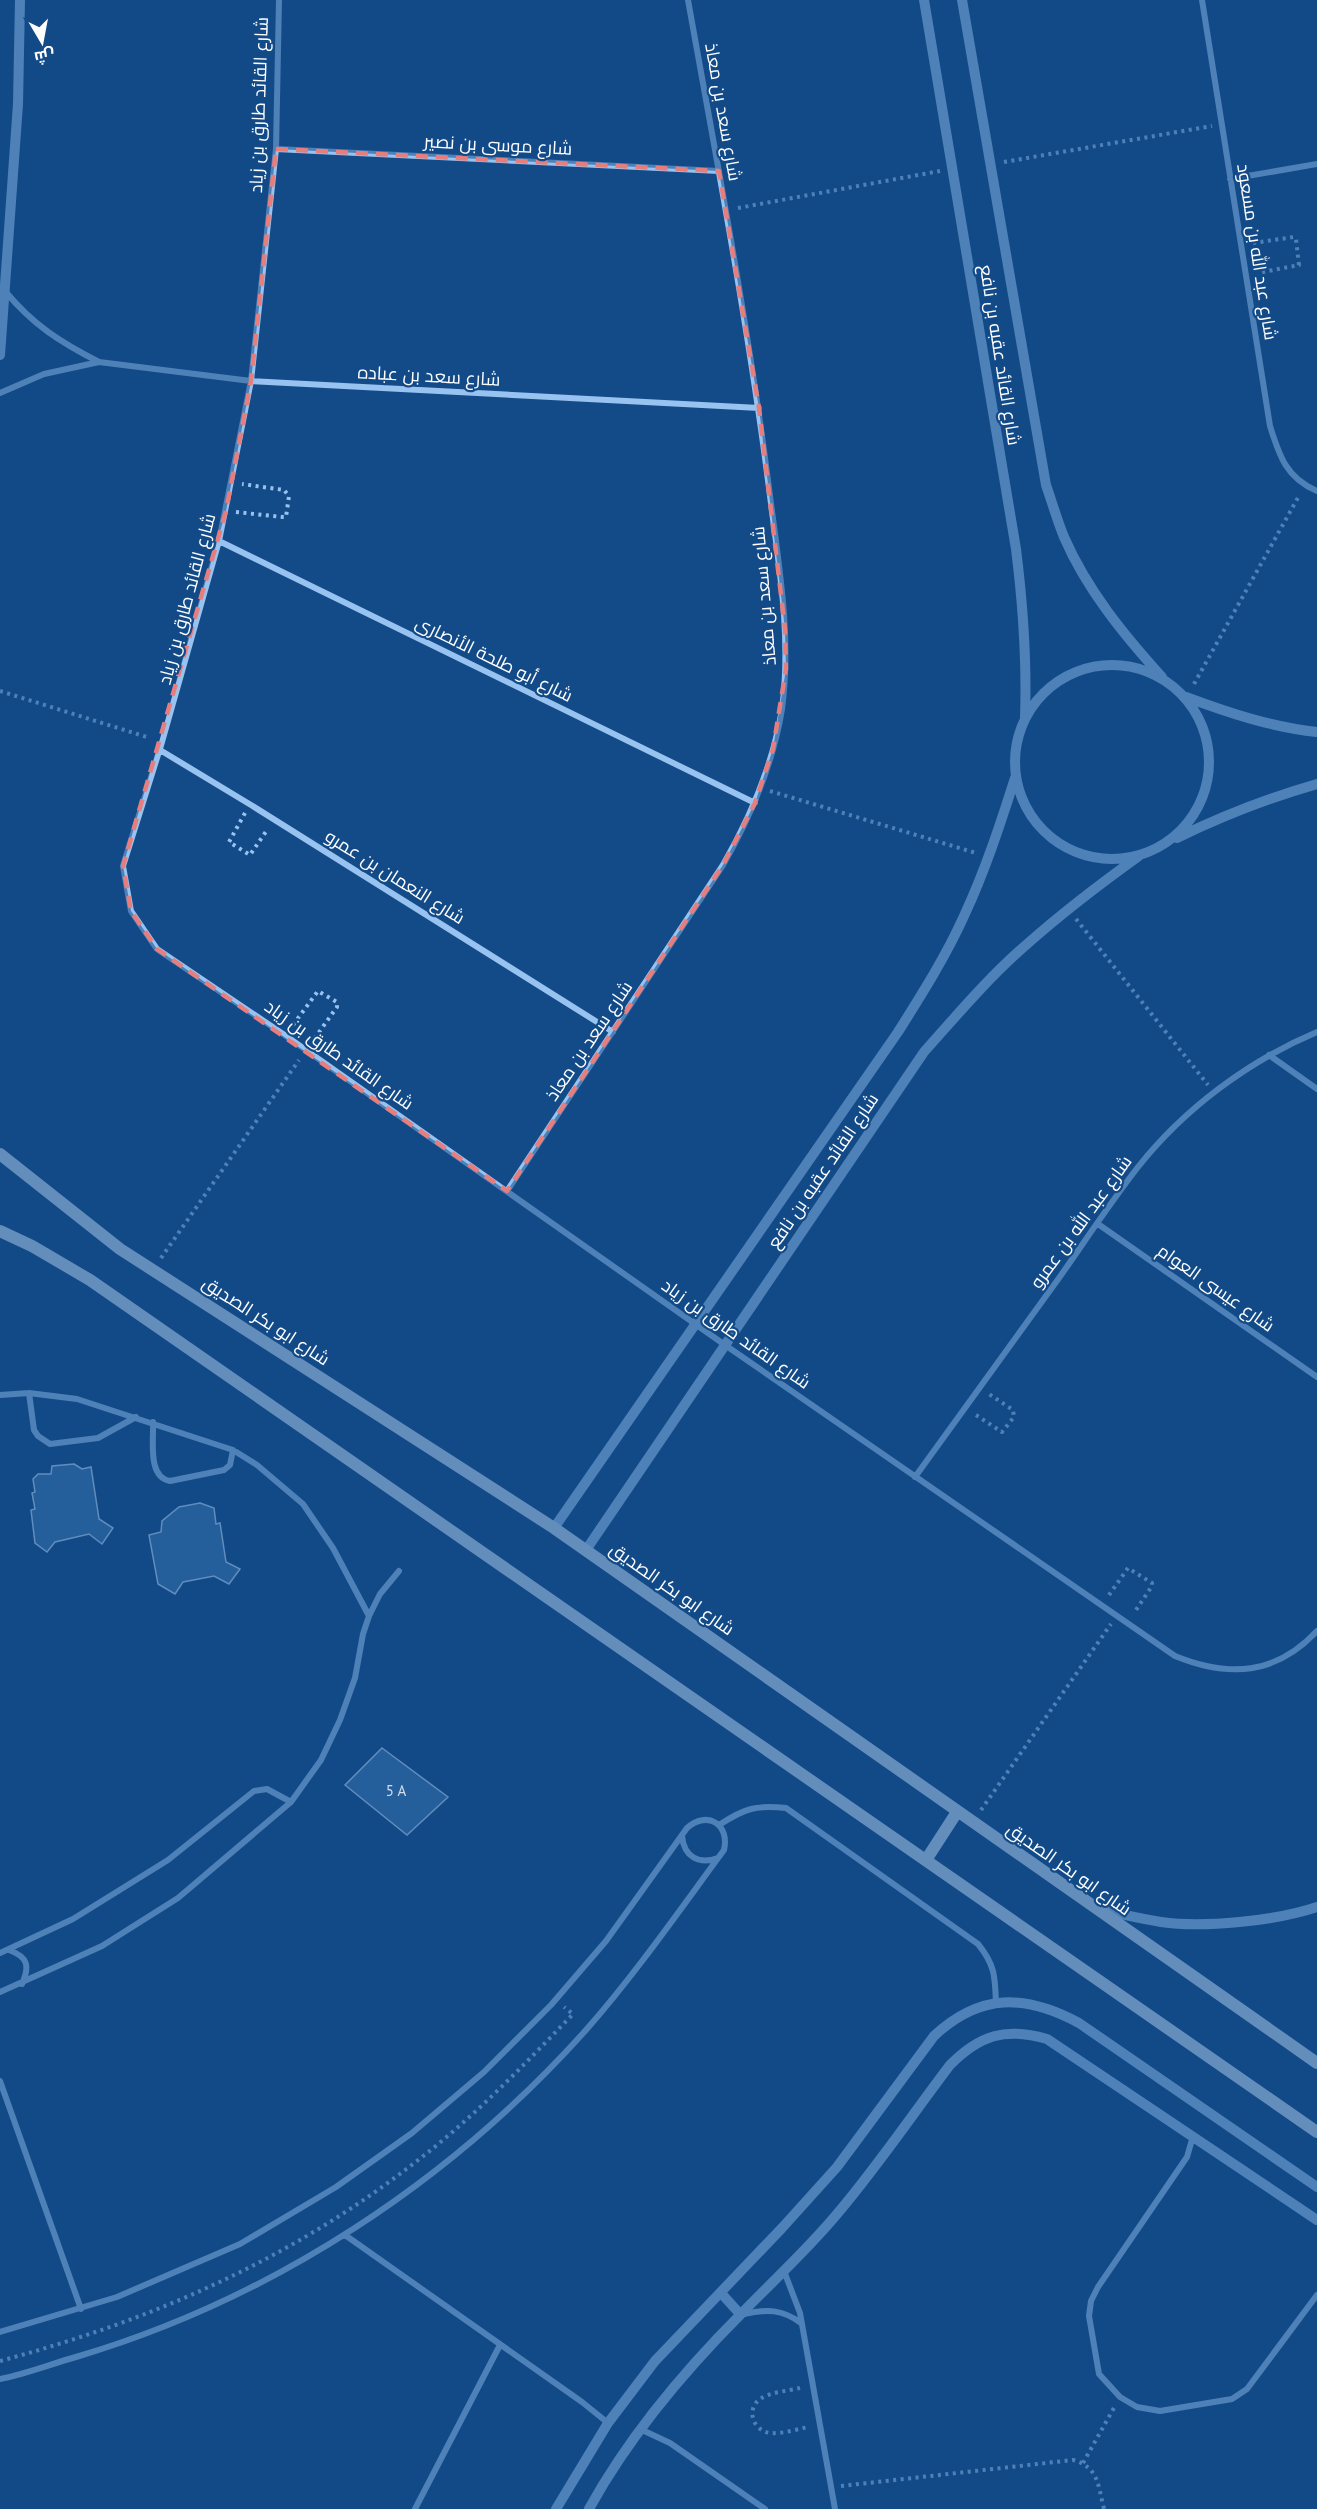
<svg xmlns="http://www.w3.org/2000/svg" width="1317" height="2509" font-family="'PT Sans',Cairo,sans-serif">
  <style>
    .building { fill: #3b75b2; stroke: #beddfc; stroke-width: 1.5 }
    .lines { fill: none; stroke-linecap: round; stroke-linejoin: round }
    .path { stroke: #98c3f0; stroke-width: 4; stroke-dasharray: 3 4.5; stroke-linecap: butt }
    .minor { stroke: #98c3f0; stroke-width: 6 }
    .tertiary { stroke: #98c3f0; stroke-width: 10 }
    .secondary { stroke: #c6dffb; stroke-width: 12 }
    .marked { fill: none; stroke: #e67e7e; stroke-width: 4.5; stroke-dasharray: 12 8; stroke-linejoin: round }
    .labels { text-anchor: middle; stroke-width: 4.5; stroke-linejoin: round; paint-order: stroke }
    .number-label { font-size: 15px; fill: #cedcec }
    .street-label { font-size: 18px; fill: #fff; stroke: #134b88 }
  </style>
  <rect width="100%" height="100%" fill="#134b88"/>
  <!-- building -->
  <path class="building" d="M 74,1464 L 82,1469 L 91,1467 L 99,1519 L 113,1528 L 102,1544 L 89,1534 L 55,1542 L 47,1552 L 35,1543 L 31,1510 L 35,1509 L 32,1493 L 35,1492 L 33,1479 L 38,1474 L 51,1474 L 52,1466 Z
    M 200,1503 L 214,1508 L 216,1524 L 220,1523 L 226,1562 L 240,1569 L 229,1584 L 214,1576 L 183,1582 L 175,1594 L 158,1584 L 149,1535 L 161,1532 L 162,1521 L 179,1507 Z
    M 382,1748 L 448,1797 L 407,1835 L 345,1785 Z"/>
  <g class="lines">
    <!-- path -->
    <path class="path" d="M 1004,162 L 1212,126
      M 738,208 L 940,171
      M 1253,243 L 1294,237 L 1296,239 L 1299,265 L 1258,273
      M 236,512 L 282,517 L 286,517 L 289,496 L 284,490 L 242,484
      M 1194,684 L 1300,494
      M 0,691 L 150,738
      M 770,791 L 976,853
      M 245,813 L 229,842 L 250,855 L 267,830
      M 1076,919 L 1208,1085
      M 293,1025 L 318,991 L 337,1002 L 337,1007 L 312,1042
      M 161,1258 L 299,1060
      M 976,1415 L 1002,1432 L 1014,1417 L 1013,1410 L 989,1394
      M 1109,1595 L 1128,1568 L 1152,1583 L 1152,1586 L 1134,1613
      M 981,1810 L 1111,1624
      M 0,2361 C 156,2319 294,2258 422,2157 C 477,2114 525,2064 573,2014 L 564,2007
      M 800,2388 C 788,2391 770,2392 760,2399 C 745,2410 754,2432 771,2433 C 783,2434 797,2429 809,2427
      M 1083,2463 L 1115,2406
      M 841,2486 L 1073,2460 C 1099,2467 1098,2486 1104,2509"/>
    <!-- minor -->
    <path class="minor" d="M 279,0 L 276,149 L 251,381 L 219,541 L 162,742 L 123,866 L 131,911 L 157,949 L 286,1036 L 725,1345 L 1175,1656 C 1229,1678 1276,1675 1317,1631
      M 1202,0 L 1270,426 C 1279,455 1286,478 1317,491
      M 276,149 L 719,171
      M 1230,179 L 1317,164
      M 5,291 C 33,325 60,342 99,362
      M 0,393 L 44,374 L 99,362 L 251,381 L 759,408
      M 219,541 L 755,803
      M 160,750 L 251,805 L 613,1032
      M 1269,1055 L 1317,1089
      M 507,1191 L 723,865 C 751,816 773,765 782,709 C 792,635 778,561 769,488 C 748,324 717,162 688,0
      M 1098,1224 L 1317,1377
      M 29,1393 L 34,1430 L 38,1436 L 50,1444 L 98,1438 L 136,1417
      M 0,1395 L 29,1393 L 77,1399 L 233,1450 L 257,1465 L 303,1504 L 333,1548 L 369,1616
      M 153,1422 C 154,1440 147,1477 170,1481 L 224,1470 L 230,1465 L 233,1450
      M 915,1477 C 963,1411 1011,1344 1059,1278 C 1085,1241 1110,1203 1138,1167 C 1184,1109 1248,1061 1317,1032
      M 719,1825 C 745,1808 756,1805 786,1808 L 978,1944 C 995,1965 995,1976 996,2003
      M 682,1836 C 684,1857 699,1865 718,1858
      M 9,1950 C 28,1957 30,1966 22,1984
      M 0,1953 L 73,1919 L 168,1860 L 254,1791 L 267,1789 L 291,1802
      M 0,1992 L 102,1946 L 178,1898 L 291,1802 L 321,1760 L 340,1720 L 355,1678 L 363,1634 L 369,1616 L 380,1594 L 399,1571
      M 0,2081 L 81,2309
      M 1193,2136 L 1187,2157 L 1098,2287 L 1091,2301 L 1089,2316 L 1099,2374 L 1120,2397 L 1137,2407 L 1160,2411 L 1232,2399 L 1247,2389 L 1317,2295
      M 345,2235 L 582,2402 L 608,2423
      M 784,2271 L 800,2313 L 835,2509
      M 744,2314 C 767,2309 782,2309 801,2323
      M 0,2332 L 117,2297 L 240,2244 L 336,2187 L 412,2133 L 484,2072 L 551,2005 L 606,1941 L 687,1828 C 707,1810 730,1824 724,1850 C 679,1911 636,1973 586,2030 C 450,2182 272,2299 76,2357 C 51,2364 26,2374 0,2379
      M 640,2429 L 670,2443 L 765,2509
      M 415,2509 L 500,2345"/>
    <!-- tertiary -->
    <path class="tertiary" d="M 924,0 L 1016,549 C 1023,605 1027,660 1025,717
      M 962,0 L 1046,485 C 1052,502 1057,520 1064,537 C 1087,590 1124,635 1162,677
      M 0,355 L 18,104 L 20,0
      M1015 762a97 97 0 1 1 194 0a97 97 0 1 1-194 0Z
      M 1186,697 C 1229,713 1271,727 1317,732
      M 1177,838 C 1222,816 1268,798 1317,784
      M 554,1528 L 898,1032 C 922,994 946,956 964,916 C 985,871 1000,825 1015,778
      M 586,1550 L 924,1052 C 957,1015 989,977 1026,945 C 1062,913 1100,884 1139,856
      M 1101,1910 C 1121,1914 1141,1919 1161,1922 C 1203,1928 1276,1921 1317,1907
      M 721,2293 L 740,2314
      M 556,2509 L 608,2423 L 655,2361 L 782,2228 L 837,2167 L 934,2036 C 980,1993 1025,1994 1079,2023 L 1317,2187
      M 589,2509 C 629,2436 684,2371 743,2312 C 774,2280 808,2249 837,2214 C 877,2167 912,2115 950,2065 C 980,2035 1005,2027 1047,2039 L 1317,2220"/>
    <!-- secondary -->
    <path class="secondary" d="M 0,1154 L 120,1249 L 554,1528 L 1317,2063
      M 0,1231 L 32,1246 L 90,1280 L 1317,2132
      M 926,1860 L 957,1812"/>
  </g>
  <!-- marked area -->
  <path d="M0 0H1317V2509H0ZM 276,149 L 719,171 L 759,408 L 785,629 L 786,669 L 773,749 L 755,803 L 723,865 L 507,1191 L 157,949 L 131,911 L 123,866 L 226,511 L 251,381 Z" fill="#134b88" fill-opacity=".55" fill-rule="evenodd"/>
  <path class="marked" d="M 276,149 L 719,171 L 759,408 L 785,629 L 786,669 L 773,749 L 755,803 L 723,865 L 507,1191 L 157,949 L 131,911 L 123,866 L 226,511 L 251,381 Z"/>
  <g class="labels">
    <!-- number labels -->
    <g class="number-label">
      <text x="396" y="1796">5 A</text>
    </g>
    <!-- street labels -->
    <g class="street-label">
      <text transform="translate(259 105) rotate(-88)" y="6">شارع القائد طارق بن زياد</text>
      <text transform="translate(723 112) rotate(80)" y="6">شارع سعد بن معاذ</text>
      <text transform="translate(498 145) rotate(3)" y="6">شارع موسى بن نصير</text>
      <text transform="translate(1257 252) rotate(81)" y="6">شارع عبد الله بن مسعود</text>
      <text transform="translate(1000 355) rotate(81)" y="6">شارع القائد عقبه بن نافع</text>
      <text transform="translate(429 376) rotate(3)" y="6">شارع سعد بن عباده</text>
      <text transform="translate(764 596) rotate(-95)" y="6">شارع سعد بن معاذ</text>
      <text transform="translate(187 599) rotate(-75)" y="6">شارع القائد طارق بن زياد</text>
      <text transform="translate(494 659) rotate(26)" y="6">شارع أبو طلحة الأنصارى</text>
      <text transform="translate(395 877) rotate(32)" y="6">شارع النعمان بن عمرو</text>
      <text transform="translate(589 1041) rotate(-56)" y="6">شارع سعد بن معاذ</text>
      <text transform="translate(339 1055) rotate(35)" y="6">شارع القائد طارق بن زياد</text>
      <text transform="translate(823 1171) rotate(-56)" y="6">شارع القائد عقبه بن نافع</text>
      <text transform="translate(1081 1222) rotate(-54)" y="6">شارع عبد الله بن عمرو</text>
      <text transform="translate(1216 1288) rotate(35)" y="6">شارع عيسى العوام</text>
      <text transform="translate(266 1321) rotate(33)" y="6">شارع ابو بكر الصديق</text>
      <text transform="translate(736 1334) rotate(35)" y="6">شارع القائد طارق بن زياد</text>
      <text transform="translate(672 1589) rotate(35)" y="6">شارع ابو بكر الصديق</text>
      <text transform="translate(1069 1869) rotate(35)" y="6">شارع ابو بكر الصديق</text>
    </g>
  </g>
  <!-- north arrow -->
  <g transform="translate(42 42) rotate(170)" stroke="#134b88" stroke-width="4.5" paint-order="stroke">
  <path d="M0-4.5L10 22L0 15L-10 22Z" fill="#ffffff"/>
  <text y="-9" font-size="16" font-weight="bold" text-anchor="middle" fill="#ffffff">ش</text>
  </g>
</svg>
